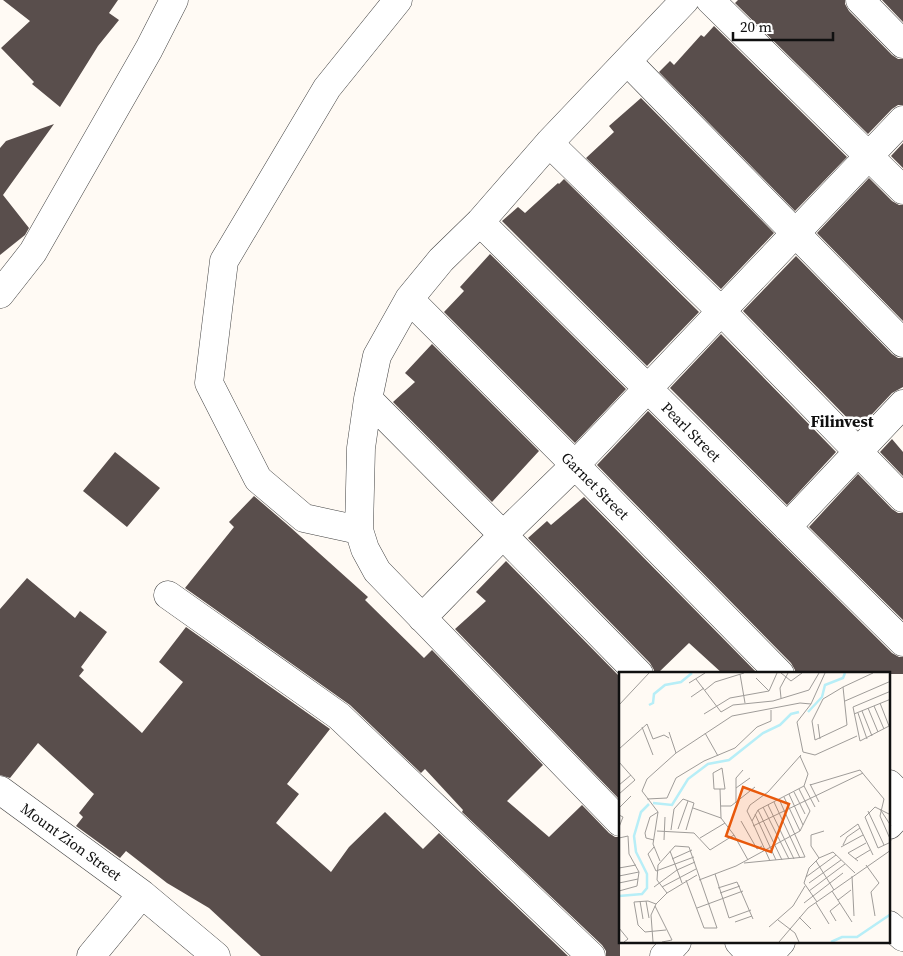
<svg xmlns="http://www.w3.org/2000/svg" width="903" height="956" font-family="'Source Serif 4',serif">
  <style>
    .building { fill: #594e4c }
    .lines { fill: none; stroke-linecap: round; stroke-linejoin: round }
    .minor-casing { stroke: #434343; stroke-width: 29 }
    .minor { stroke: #fff; stroke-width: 28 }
    .labels { text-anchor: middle; stroke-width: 5; stroke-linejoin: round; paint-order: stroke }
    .street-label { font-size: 15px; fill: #101010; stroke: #fff }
    .neighbourhood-label { font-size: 16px; font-weight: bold; fill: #101010; stroke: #fff }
    .inset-river { fill: none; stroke: #b7eef7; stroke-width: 2.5 }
    .inset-road { fill: none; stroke: #9f9c99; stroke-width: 1 }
    .view { fill: #e8590c; fill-opacity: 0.15; stroke: #e8590c; stroke-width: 2.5 }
    .inset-edge { fill: none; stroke: #101010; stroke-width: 2.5 }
  </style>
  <rect width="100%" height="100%" fill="#fffaf4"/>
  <!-- building -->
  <path class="building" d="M 3,0 L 118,0 L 109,13 L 119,20 L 98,46 L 60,107 L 32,84 L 34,82 L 1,48 L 30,21 Z
    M 738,0 L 845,0 L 845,4 L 849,11 L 892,55 L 898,59 L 903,59 L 903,105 L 898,105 L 892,109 L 868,134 L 735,3 Z
    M 882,0 L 903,0 L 903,22 Z
    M 714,26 L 847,157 L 795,211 L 659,72 L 670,61 L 674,65 L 701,35 L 704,37 Z
    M 641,98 L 774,233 L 721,289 L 586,158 L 614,132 L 609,126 Z
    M 54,124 L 3,195 L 29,228 L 25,235 L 0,255 L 0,148 L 6,141 Z
    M 903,143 L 903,168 L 891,156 Z
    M 869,178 L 892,201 L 899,205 L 903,205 L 903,321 L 817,233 Z
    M 564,179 L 699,312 L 647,366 L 502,221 L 518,207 L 525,213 L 558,183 L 559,184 Z
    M 490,254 L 626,389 L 575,443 L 444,312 L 464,291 L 460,287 Z
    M 796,256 L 892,354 L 898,358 L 903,358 L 903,387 L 892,393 L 858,429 L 743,311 Z
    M 721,334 L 836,452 L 787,505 L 670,388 Z
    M 432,344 L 539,451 L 492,502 L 393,402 L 415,382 L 405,373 Z
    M 648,411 L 892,653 L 899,657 L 903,657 L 903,674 L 795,674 L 795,670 L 791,663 L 597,465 Z
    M 892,439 L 903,452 L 903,476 L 880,452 Z
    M 115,452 L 160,488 L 127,527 L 83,491 Z
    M 858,474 L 892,509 L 898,513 L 903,513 L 903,620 L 809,527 Z
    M 254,496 L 290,527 L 368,597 L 365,600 L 424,658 L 432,650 L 543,765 L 507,801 L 549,837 L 582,805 L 609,833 L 615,837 L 620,837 L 620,956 L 606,956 L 606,951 L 602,945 L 462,812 L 463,810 L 425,769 L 421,773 L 350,705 L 185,588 L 234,527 L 229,522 Z
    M 584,497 L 758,674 L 723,674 L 689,643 L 657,674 L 654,674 L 654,670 L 650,663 L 528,538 L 547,521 L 551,525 Z
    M 506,561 L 620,677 L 620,800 L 455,629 L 486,601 L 476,592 Z
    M 27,578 L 75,618 L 80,611 L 107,632 L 81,667 L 84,670 L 79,676 L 142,733 L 183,682 L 159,662 L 186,627 L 330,729 L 287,784 L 299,794 L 276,823 L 331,872 L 349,847 L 385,812 L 423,849 L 439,833 L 568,956 L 261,956 L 209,908 L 167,883 L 126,851 L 120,858 L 76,826 L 83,817 L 79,813 L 94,794 L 38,743 L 10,778 L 0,775 L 0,609 Z"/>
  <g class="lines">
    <!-- minor casing -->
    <g class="minor-casing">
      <path id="minor" d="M 710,0 L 903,190
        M 860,0 L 903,44
        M 627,61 L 903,343
        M 549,143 L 721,311 L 903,498
        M 480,222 L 903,642
        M 0,294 L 33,252 L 149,49 L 174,0
        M 409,299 L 575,465 L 780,674
        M 368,399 L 503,535 L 639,674
        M 787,527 L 903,404
        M 359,530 L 304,518 L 258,479 L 209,383 L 224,261 L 327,88 L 398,0
        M 168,595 L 339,716 L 591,956
        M 422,618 L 503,535 L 575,465 L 903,120
        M 889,784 L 903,798
        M 0,790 L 142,894
        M 620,822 L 377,571 L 365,549 L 359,530 L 361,448 L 368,399 L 377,356 L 409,299 L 441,260 L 480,222 L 549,143 L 685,0
        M 889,825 L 903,810
        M 889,925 L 903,937
        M 739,942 L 752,956
        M 91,956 L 142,894 L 216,956
        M 664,956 L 677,942
        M 768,956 L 781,942"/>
    </g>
    <!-- minor -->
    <use href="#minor" class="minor"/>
  </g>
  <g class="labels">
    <!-- street labels -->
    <g class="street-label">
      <text transform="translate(691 432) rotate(45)" y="5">Pearl Street</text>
      <text transform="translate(595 486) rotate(45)" y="5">Garnet Street</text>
      <text transform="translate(71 842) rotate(36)" y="5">Mount Zion Street</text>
    </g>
    <!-- neighbourhood labels -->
    <g class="neighbourhood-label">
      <text x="842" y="427">Filinvest</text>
    </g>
  </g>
  <!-- overview -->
  <g transform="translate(619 672)">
    <rect width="271" height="271" fill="#fffaf4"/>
    <path class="inset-river" d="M 30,33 L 34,31 L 35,22 L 46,13 L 62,10 L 73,1M 189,40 L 203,25 L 206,13 L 224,6 L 226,1M 34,131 L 53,133 L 69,107 L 89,92 L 110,88 L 144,61 L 161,53 L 172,42 L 180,40M 0,224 L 23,222 L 28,216 L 28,202 L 17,180 L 15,164 L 22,140 L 30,132M 212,270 L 223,265 L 238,265 L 272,242"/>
    <path class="inset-road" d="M 162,1 L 172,9 L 183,1M 206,1 L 192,32 L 178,50 L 184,80 L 196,83 L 238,64M 121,2 L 126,31M 137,6 L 150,19M 77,7 L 102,40 L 114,33 L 154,29 L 190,18 L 200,1M 70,11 L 86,1M 224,15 L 228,53 L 196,68 L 193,49 L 204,27 L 224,15 L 254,1M 86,18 L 96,10 L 125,1M 272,19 L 234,35 L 241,69 L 272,53M 72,25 L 85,16M 162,26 L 161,16 L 169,1M 226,29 L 272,9M 261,31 L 270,54M 0,33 L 30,1M 255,34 L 265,57M 249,36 L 259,60M 243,39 L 253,64M 239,41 L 248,67M 85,42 L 111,26 L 150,19 L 158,1M 235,42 L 272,27M 199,52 L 201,67M 23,55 L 34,83M 50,60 L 57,81M 86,61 L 99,84M 0,77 L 28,52 L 34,67 L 45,63 L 50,66M 0,90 L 16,108 L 0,122M 103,96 L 106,117 L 95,117 L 94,101 ZM 191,112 L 200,130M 0,113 L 12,103M 191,113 L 241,98 L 265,127 L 261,144 L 272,169M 185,114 L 196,135M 117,116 L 131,106M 101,117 L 102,146 L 115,163M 175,120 L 186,142M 170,122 L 184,153M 165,125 L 181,159M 28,127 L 48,126 L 57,106 L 85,89 L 116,76 L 138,55 L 152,49 L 152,38M 155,130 L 181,186M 117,131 L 117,106 L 124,98M 149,133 L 175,187M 102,134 L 112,134 L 136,115M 144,135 L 170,187M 0,136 L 12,124M 74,136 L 102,146M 261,137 L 272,154M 139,138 L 163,188M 249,139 L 265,173M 136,142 L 157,188M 0,143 L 4,145 L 0,155M 272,143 L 256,135 L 246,145 L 259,176 L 272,170M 122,149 L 138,177 L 143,174M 133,149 L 128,139 L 131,133 L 149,120 L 182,83M 134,154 L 244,101M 59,157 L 69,129M 52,158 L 55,137 L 64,127 L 75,131 L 67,158M 38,159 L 75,161 L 91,178 L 115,163 L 129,188M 221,165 L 239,152 L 254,183M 0,166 L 9,164 L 10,182 L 20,200 L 18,214 L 0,219M 81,166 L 106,151M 35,168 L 27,166 L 26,161 L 31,145 L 39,140M 45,168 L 46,145M 224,173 L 228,165 L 241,156M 35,175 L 29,182 L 37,199 L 75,185M 222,175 L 244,163M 51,179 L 63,211M 200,186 L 192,174 L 192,163 L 205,159M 53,187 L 73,178M 236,187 L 251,178M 41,189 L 34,172 L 39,140 L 23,119 L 28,107 L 57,81 L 113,44 L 181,31 L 192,32M 151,189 L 133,149 L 139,138 L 185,114 L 189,102 L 181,84M 197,189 L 215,218M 239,189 L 229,181 L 247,171M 125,191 L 186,185 L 160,127M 247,193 L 260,211 L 252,220 L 256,244M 0,196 L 17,193M 96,202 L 110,246 L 132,238M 0,204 L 20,200M 233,204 L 235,244M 187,205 L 217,183M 80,208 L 117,194 L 181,159 L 191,139 L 180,117M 0,211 L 19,207M 190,211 L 222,188M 35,215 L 58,198 L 76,190M 43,215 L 77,197M 99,216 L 118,210 L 134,247M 190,219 L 226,192M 213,219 L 233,250M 48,221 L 38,208 L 39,193 L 56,174 L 70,175 L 98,256 L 85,256 L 67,208M 101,221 L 121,214M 219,228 L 232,218M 21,229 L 24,247M 27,229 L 30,246M 198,230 L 185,211 L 190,196 L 200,186 L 214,180 L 236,201M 185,231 L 224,201M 197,231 L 210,252M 37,232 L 29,229 L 15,230 L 19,253 L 26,260 L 47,258M 36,234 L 53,268 L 43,270M 78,236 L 124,219M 180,245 L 192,257M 159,248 L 176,261 L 180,270M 217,249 L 211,239 L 221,231M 116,250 L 133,244M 150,255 L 174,234 L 186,214M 0,256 L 9,267 L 5,270M 34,270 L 32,243 L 37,232 L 48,221 L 78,203M 160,270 L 189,236 L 272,178"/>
    <path class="view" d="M 124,115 L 170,132 L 152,180 L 107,164 Z"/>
    <rect width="271" height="271" class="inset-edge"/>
  </g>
  <!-- scale -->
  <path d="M733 32v8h100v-8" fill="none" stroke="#101010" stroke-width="2.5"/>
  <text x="740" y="32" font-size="15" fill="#101010" stroke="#ffffff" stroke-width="4" paint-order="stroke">20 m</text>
</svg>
